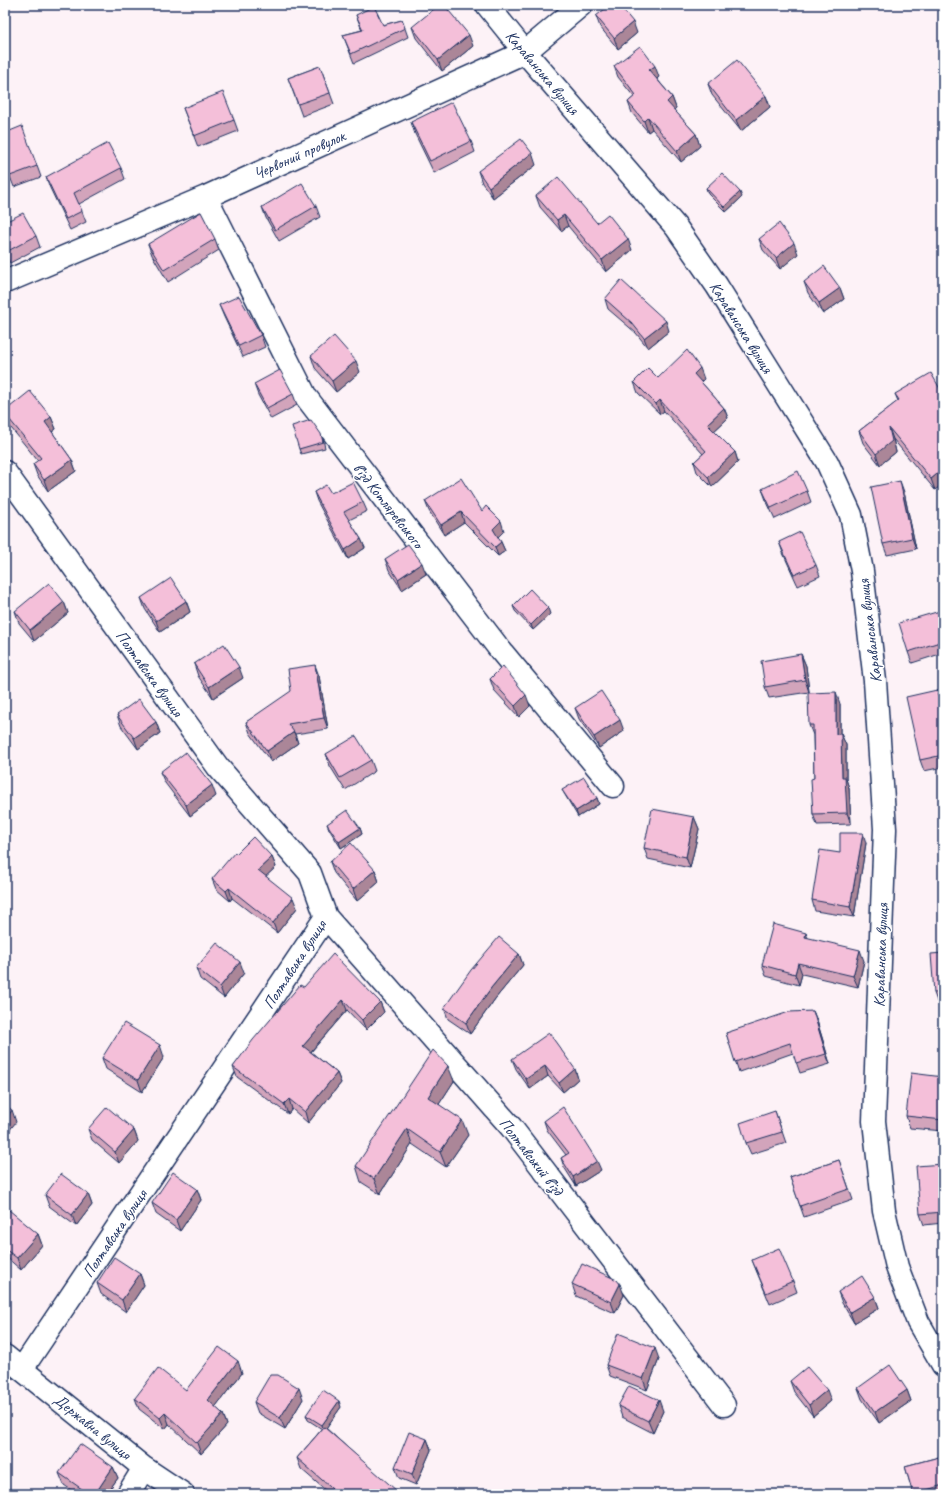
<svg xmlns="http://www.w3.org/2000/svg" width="948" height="1499" font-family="Caveat,sans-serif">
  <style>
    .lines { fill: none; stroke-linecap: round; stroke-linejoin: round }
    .minor-casing { stroke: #1b2f5e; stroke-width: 25 }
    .minor { stroke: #fff; stroke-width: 22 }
    .wall { fill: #d2a4bb; stroke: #1b2f5e }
    .shaded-wall { fill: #ab8698; stroke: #1b2f5e }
    .building { fill: #f4bfd9; stroke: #1b2f5e }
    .labels { text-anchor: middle; stroke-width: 3; stroke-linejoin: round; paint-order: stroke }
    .street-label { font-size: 16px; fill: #1b2f5e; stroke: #fff }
  </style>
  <rect width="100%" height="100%" fill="#fdf2f7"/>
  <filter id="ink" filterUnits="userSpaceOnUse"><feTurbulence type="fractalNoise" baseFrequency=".025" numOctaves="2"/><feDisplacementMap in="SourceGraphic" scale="8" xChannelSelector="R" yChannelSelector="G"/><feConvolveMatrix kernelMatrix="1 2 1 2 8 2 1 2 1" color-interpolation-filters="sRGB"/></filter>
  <g filter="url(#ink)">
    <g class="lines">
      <!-- minor casing -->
      <g class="minor-casing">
        <path id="minor" d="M 487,5 L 525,52 L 676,227 L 717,286 L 827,462 L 851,515 L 862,571 L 875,681 L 885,829 L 874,1121 L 884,1211 L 897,1267 L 918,1322 L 943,1365
          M 206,197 L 306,397 L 501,651 L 613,786
          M 5,282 L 206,197 L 525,52 L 581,5
          M 5,472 L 218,767 L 310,873 L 326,917 L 22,1369
          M 326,917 L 511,1127 L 724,1405
          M 5,1356 L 144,1468 L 183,1494
          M 128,1494 L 144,1468"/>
      </g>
      <!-- minor -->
      <use href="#minor" class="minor"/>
    </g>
    <!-- wall -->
    <path class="wall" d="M 356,15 L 383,25 L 402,20 L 408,37 L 354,63 L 343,35 L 362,30 Z
      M 596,16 L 637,33 L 618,49 L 600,27 Z
      M 412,27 L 473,46 L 442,71 L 416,38 Z
      M 320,66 L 334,104 L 302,116 L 288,78 Z
      M 614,66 L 659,77 L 657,79 L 672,97 L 676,108 L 674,110 L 696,134 L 700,146 L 681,162 L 652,129 L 648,132 L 632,113 L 628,102 L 634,97 L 618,77 Z
      M 708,84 L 766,96 L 770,107 L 741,131 L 712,95 Z
      M 183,108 L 234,120 L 238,131 L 198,147 Z
      M 411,122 L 471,141 L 475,152 L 434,173 L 415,134 Z
      M 5,164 L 37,166 L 41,177 L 14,187 Z
      M 536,165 L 493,198 L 482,183 L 478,171 Z
      M 121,168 L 125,179 L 79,204 L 86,222 L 70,230 L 50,188 L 46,177 Z
      M 706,188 L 742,197 L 726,212 L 708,194 Z
      M 536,196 L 597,223 L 632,250 L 606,272 L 568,226 L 561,231 L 540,207 Z
      M 316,206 L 320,217 L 279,241 L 266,218 L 262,207 Z
      M 5,222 L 36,236 L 40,247 L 10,263 L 5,254 Z
      M 215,239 L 219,250 L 168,282 L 152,255 L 148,244 Z
      M 759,239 L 798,254 L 780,269 L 763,250 Z
      M 804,282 L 840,288 L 844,299 L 823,314 L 808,293 Z
      M 605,299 L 669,331 L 648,348 L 636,333 L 608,309 Z
      M 219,305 L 261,335 L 265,347 L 243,357 L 224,317 Z
      M 311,356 L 360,372 L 336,392 L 315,368 Z
      M 658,378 L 704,379 L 701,382 L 724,408 L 728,418 L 714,431 L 735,452 L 738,462 L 712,487 L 697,472 L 694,462 L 703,454 L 664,411 L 660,414 L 638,393 L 634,382 Z
      M 254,384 L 293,394 L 297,405 L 271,419 L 258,395 Z
      M 895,394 L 943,394 L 943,484 L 935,490 L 893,439 L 896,452 L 880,465 L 863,443 L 859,431 L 898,401 Z
      M 5,411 L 51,417 L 56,429 L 52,432 L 72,460 L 76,471 L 48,491 L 37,475 L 33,464 L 38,461 L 7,423 L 5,417 Z
      M 323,439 L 325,448 L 301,454 L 299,449 Z
      M 762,489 L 807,491 L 811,502 L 775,519 L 766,500 Z
      M 314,492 L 331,493 L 363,502 L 367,511 L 349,520 L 361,539 L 365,548 L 348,559 L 317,501 Z
      M 904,492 L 916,549 L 887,555 L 883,544 Z
      M 425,501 L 482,511 L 504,531 L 498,537 L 501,542 L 505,551 L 498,556 L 464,522 L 444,535 L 429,511 Z
      M 779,542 L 816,565 L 820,576 L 798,586 L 783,553 Z
      M 385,559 L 426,574 L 402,590 L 389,570 Z
      M 141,598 L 186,601 L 190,612 L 160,632 L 145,609 Z
      M 64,602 L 68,613 L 34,641 L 19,623 L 15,611 Z
      M 513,606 L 550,614 L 533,630 L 515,611 Z
      M 943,620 L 943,653 L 912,663 L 908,652 Z
      M 801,654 L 806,666 L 809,692 L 769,698 L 765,687 Z
      M 194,664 L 243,678 L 213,698 L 198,676 Z
      M 319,676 L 328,729 L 295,734 L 298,743 L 271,762 L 250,733 L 246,722 Z
      M 490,679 L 530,706 L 519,717 L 494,690 Z
      M 941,701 L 943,710 L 943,767 L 924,771 L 920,760 Z
      M 840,704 L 840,734 L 841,734 L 846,745 L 846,779 L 849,788 L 851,824 L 817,825 L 813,814 L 814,778 L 813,735 L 809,725 Z
      M 575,708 L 624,731 L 599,748 L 579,719 Z
      M 117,715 L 156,722 L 160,733 L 138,749 L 121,726 Z
      M 326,754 L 371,760 L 375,771 L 345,790 L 330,766 Z
      M 160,772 L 216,796 L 190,816 L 165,783 Z
      M 562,790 L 597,798 L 599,804 L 578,817 L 565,795 Z
      M 694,817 L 699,829 L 690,868 L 648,859 L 644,848 Z
      M 327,824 L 360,828 L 362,834 L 341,848 L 329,829 Z
      M 866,843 L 854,917 L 815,911 L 812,900 L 840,853 Z
      M 236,854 L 272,857 L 276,867 L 266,876 L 297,908 L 277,933 L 232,898 L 230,901 L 216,889 L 212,879 Z
      M 330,862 L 375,870 L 379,882 L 357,901 L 334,873 Z
      M 808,938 L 864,961 L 858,987 L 802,974 L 799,985 L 766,976 L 762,965 Z
      M 943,953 L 943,1004 L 938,1004 L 934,993 Z
      M 519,954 L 523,965 L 495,999 L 470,1034 L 448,1019 L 444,1008 Z
      M 196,968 L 244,973 L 224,998 L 200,979 Z
      M 304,987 L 380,1002 L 384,1012 L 366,1030 L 347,1010 L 311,1052 L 337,1073 L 341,1083 L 308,1123 L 292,1109 L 288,1114 L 237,1077 L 233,1067 Z
      M 813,1011 L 817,1021 L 830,1064 L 800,1073 L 793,1053 L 739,1072 L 726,1033 Z
      M 164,1057 L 142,1092 L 106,1069 L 102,1058 Z
      M 512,1059 L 575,1069 L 578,1079 L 563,1092 L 548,1076 L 530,1089 L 516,1069 Z
      M 943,1077 L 943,1131 L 910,1128 L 906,1116 Z
      M 454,1081 L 439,1104 L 468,1135 L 446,1167 L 412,1144 L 380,1194 L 361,1182 L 356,1166 Z
      M 775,1111 L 786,1143 L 751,1154 L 746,1143 Z
      M 544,1121 L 601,1170 L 576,1186 L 564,1167 L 561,1158 L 566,1155 L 547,1130 Z
      M 88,1129 L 134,1130 L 138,1141 L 119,1163 L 92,1140 Z
      M 839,1160 L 853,1200 L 804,1217 L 790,1177 Z
      M 943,1164 L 943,1223 L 924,1225 L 920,1214 Z
      M 197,1189 L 201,1200 L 180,1231 L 156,1214 L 152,1203 Z
      M 88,1194 L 92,1205 L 76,1226 L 49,1206 L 45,1195 Z
      M 5,1215 L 38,1234 L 42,1245 L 21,1270 L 5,1256 Z
      M 752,1260 L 793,1281 L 797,1292 L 770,1304 Z
      M 140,1274 L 144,1285 L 126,1312 L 101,1294 L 97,1283 Z
      M 572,1284 L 624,1295 L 615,1313 L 576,1296 Z
      M 838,1292 L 875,1297 L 879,1308 L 854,1323 L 842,1303 Z
      M 659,1359 L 647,1390 L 610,1376 L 606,1365 Z
      M 242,1373 L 215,1407 L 223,1414 L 227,1425 L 201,1454 L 169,1424 L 165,1429 L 139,1409 L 135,1398 L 186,1390 Z
      M 790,1381 L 831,1401 L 813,1416 L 794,1392 Z
      M 858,1388 L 907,1390 L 911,1401 L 879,1423 L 862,1399 Z
      M 303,1399 L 285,1429 L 258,1413 L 254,1402 Z
      M 618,1406 L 663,1411 L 653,1433 L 622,1417 Z
      M 341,1407 L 326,1428 L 398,1494 L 330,1494 L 301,1469 L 297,1458 L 322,1429 L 308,1420 L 306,1415 Z
      M 427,1439 L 431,1450 L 416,1485 L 399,1478 L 395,1467 Z
      M 939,1457 L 943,1467 L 943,1494 L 913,1494 L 905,1466 Z
      M 113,1467 L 118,1478 L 106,1494 L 77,1494 L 64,1485 L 59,1473 Z"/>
    <!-- shaded-wall -->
    <path class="shaded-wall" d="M 633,22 L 637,33 L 618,49 L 614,38 Z
      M 469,35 L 473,46 L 442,71 L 438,60 Z
      M 655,66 L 659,77 L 654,81 L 649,70 Z
      M 766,96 L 770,107 L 741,131 L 736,120 Z
      M 672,97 L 676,108 L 671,113 L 667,102 Z
      M 648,117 L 652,129 L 648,132 L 644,121 Z
      M 696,134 L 700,146 L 681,162 L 677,151 Z
      M 532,153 L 536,165 L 493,198 L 489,187 Z
      M 740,192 L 742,197 L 726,212 L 724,207 Z
      M 564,215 L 568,226 L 561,231 L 557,220 Z
      M 628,239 L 632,250 L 606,272 L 602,260 Z
      M 794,243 L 798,254 L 780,269 L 776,258 Z
      M 840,288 L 844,299 L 823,314 L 819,303 Z
      M 666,321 L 669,331 L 648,348 L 644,338 Z
      M 356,361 L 360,372 L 336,392 L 332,381 Z
      M 700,368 L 704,379 L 698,385 L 694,374 Z
      M 660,400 L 664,411 L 660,414 L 656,404 Z
      M 724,408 L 728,418 L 711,434 L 707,424 Z
      M 51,417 L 56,429 L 49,434 L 45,422 Z
      M 889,428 L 893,439 L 896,452 L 880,465 L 876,454 Z
      M 735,452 L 738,462 L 712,487 L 708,477 Z
      M 72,460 L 76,471 L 48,491 L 44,480 Z
      M 943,469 L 943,484 L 935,490 L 931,479 Z
      M 900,481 L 904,492 L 916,549 L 912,538 Z
      M 461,512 L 464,522 L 444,535 L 441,525 Z
      M 501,521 L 504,531 L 497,538 L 493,529 Z
      M 361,539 L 365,548 L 348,559 L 345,550 Z
      M 501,542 L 505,551 L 498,556 L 495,547 Z
      M 422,563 L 426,574 L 402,590 L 398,579 Z
      M 186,601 L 190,612 L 160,632 L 156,621 Z
      M 64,602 L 68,613 L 34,641 L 30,630 Z
      M 548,608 L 550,614 L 533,630 L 531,625 Z
      M 801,654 L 806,666 L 809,692 L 805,680 Z
      M 315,665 L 319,676 L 328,729 L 324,718 Z
      M 239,667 L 243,678 L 213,698 L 209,687 Z
      M 937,690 L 941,701 L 943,710 L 943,718 Z
      M 836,692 L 840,704 L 840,745 L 836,734 Z
      M 526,695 L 530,706 L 519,717 L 515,706 Z
      M 620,720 L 624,731 L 599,748 L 594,737 Z
      M 156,722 L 160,733 L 138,749 L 134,738 Z
      M 294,732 L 298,743 L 271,762 L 267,751 Z
      M 841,734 L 846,745 L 846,779 L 849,788 L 851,824 L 847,813 L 842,777 Z
      M 212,785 L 216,796 L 190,816 L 186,805 Z
      M 597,798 L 599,804 L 578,817 L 576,811 Z
      M 694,817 L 699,829 L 690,868 L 686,857 Z
      M 360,828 L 362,834 L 341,848 L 339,842 Z
      M 863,833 L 866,843 L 854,917 L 850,907 Z
      M 272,857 L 276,867 L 262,880 L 258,870 Z
      M 375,870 L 379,882 L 357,901 L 353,889 Z
      M 229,888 L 232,898 L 230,901 L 226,891 Z
      M 293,898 L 297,908 L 277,933 L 273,923 Z
      M 806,933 L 810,944 L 805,937 Z
      M 860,950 L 864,961 L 858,987 L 853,976 Z
      M 519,954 L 523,965 L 495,999 L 470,1034 L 466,1023 L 491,988 Z
      M 240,962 L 244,973 L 224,998 L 220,987 Z
      M 798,963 L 802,974 L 799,985 L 795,974 Z
      M 343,1000 L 347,1010 L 307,1056 L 303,1046 Z
      M 380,1002 L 384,1012 L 366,1030 L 362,1020 Z
      M 813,1011 L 817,1021 L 830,1064 L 826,1054 Z
      M 160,1045 L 164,1057 L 142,1092 L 138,1080 Z
      M 448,1066 L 454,1081 L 434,1112 L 428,1097 Z
      M 545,1066 L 548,1076 L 530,1089 L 526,1079 Z
      M 575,1069 L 578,1079 L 563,1092 L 559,1083 Z
      M 337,1073 L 341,1083 L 308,1123 L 305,1112 Z
      M 289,1099 L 292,1109 L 288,1114 L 284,1104 Z
      M 12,1110 L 16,1122 L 5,1136 L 5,1120 Z
      M 462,1120 L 468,1135 L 446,1167 L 440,1152 Z
      M 407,1129 L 412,1144 L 380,1194 L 374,1179 Z
      M 134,1130 L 138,1141 L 119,1163 L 115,1152 Z
      M 597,1161 L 601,1170 L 576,1186 L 573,1177 Z
      M 197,1189 L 201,1200 L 180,1231 L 176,1220 Z
      M 88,1194 L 92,1205 L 76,1226 L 72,1215 Z
      M 38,1234 L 42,1245 L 21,1270 L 17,1258 Z
      M 140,1274 L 144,1285 L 126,1312 L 122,1300 Z
      M 620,1284 L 624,1295 L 615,1313 L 611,1302 Z
      M 875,1297 L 879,1308 L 854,1323 L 850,1312 Z
      M 655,1348 L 659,1359 L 647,1390 L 643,1379 Z
      M 238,1361 L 242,1373 L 212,1411 L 208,1400 Z
      M 299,1388 L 303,1399 L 285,1429 L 280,1418 Z
      M 827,1390 L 831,1401 L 813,1416 L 809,1405 Z
      M 907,1390 L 911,1401 L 879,1423 L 875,1412 Z
      M 659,1400 L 663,1411 L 653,1433 L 648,1421 Z
      M 339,1401 L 341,1407 L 324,1431 L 322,1425 Z
      M 165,1413 L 169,1424 L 165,1429 L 160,1418 Z
      M 223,1414 L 227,1425 L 201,1454 L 197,1443 Z
      M 427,1439 L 431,1450 L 416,1485 L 412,1474 Z
      M 113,1467 L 118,1478 L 106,1494 L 95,1494 Z"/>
    <!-- building -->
    <path class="building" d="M 439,5 L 444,5 L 469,35 L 438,60 L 412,27 Z
      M 610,5 L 619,5 L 633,22 L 614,38 L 596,16 Z
      M 374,6 L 383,25 L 402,20 L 405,28 L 351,54 L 343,35 L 363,30 L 356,15 Z
      M 640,46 L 655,66 L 649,70 L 672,97 L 667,102 L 696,134 L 677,151 L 648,117 L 644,121 L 628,102 L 636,95 L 614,66 Z
      M 737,60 L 766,96 L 736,120 L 708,84 Z
      M 320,66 L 330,93 L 298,104 L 288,78 Z
      M 223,92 L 234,120 L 194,136 L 183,108 Z
      M 452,102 L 471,141 L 430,161 L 411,122 Z
      M 22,126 L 37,166 L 10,176 L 5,163 L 5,133 Z
      M 521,139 L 532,153 L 489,187 L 478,171 Z
      M 108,143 L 121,168 L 74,193 L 82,211 L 66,219 L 46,177 Z
      M 722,173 L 740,192 L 724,207 L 706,188 Z
      M 558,177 L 597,223 L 608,214 L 628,239 L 602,260 L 564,215 L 557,220 L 536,196 Z
      M 302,183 L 316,206 L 275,230 L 262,207 Z
      M 201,212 L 215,239 L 164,270 L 148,244 Z
      M 23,213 L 36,236 L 6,252 L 5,251 L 5,222 Z
      M 779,223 L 794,243 L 776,258 L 759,239 Z
      M 824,266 L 840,288 L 819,303 L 804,282 Z
      M 621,280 L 666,321 L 644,338 L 632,323 L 605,299 Z
      M 239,296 L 261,335 L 239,346 L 219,305 Z
      M 334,336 L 356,361 L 332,381 L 311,356 Z
      M 687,350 L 700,368 L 694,374 L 724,408 L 707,424 L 735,452 L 708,477 L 694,462 L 706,451 L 660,400 L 656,404 L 634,382 L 648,368 L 658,378 Z
      M 280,370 L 293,394 L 267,408 L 254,384 Z
      M 931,373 L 943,394 L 943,407 L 940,408 L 943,412 L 943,469 L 931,479 L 889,428 L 892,441 L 876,454 L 859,431 L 899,400 L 895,394 Z
      M 30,391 L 51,417 L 45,422 L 72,460 L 44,480 L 33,464 L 41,458 L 5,414 L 5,411 Z
      M 311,420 L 321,434 L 323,442 L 299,449 L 292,426 Z
      M 798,471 L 807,491 L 771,508 L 762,489 Z
      M 461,478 L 482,511 L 486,506 L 501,521 L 493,529 L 501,542 L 495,547 L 461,512 L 441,525 L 425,501 Z
      M 900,481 L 912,538 L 883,544 L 871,487 Z
      M 353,482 L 363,502 L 344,512 L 361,539 L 345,550 L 314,492 L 326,485 L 331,493 Z
      M 800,532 L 816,565 L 794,575 L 779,542 Z
      M 408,544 L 422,563 L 398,579 L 385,559 Z
      M 171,578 L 186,601 L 156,621 L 141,598 Z
      M 49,583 L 64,602 L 30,630 L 15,611 Z
      M 530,589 L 548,608 L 531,625 L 513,606 Z
      M 940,611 L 943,622 L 943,641 L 908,652 L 899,623 Z
      M 224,644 L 239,667 L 209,687 L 194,664 Z
      M 801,654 L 805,680 L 765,687 L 761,661 Z
      M 315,665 L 324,718 L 288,724 L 294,732 L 267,751 L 246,722 L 291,691 L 288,669 Z
      M 503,666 L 526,695 L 515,706 L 490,679 Z
      M 937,690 L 943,718 L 943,755 L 920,760 L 906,697 Z
      M 601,691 L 620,720 L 594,737 L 575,708 Z
      M 836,692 L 836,734 L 841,734 L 842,777 L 845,777 L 847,813 L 813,814 L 811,779 L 814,778 L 813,725 L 809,725 L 808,693 Z
      M 139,699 L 156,722 L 134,738 L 117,715 Z
      M 356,736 L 371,760 L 340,778 L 326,754 Z
      M 186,752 L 212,785 L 186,805 L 160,772 Z
      M 584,777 L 597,798 L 576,811 L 562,790 Z
      M 652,809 L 694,817 L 686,857 L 644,848 Z
      M 347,810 L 360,828 L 339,842 L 327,824 Z
      M 840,833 L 863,833 L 850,907 L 812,900 L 820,850 L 840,853 Z
      M 253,837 L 272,857 L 258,870 L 293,898 L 273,923 L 229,888 L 226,891 L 212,879 L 235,852 L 236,854 Z
      M 351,843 L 375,870 L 353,889 L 330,862 Z
      M 773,924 L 806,933 L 805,937 L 860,950 L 853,976 L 798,963 L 795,974 L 762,965 Z
      M 499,937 L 519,954 L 491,988 L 466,1023 L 444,1008 L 471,970 Z
      M 217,943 L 240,962 L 220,987 L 196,968 Z
      M 943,953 L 943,992 L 934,993 L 931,954 Z
      M 333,954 L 380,1002 L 362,1020 L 343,1000 L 303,1046 L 337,1073 L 305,1112 L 289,1099 L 284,1104 L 233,1067 L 253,1040 L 300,985 L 304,987 Z
      M 813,1011 L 826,1054 L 796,1063 L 790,1043 L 735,1062 L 726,1033 L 789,1012 Z
      M 124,1023 L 160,1045 L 138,1080 L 102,1058 Z
      M 549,1033 L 575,1069 L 559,1083 L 545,1066 L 526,1079 L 512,1059 Z
      M 433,1050 L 448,1066 L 428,1097 L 462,1120 L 440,1152 L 407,1129 L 374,1179 L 356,1166 Z
      M 911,1073 L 943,1077 L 943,1120 L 906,1116 Z
      M 5,1105 L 12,1110 L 5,1120 Z
      M 107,1107 L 134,1130 L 115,1152 L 88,1129 Z
      M 563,1107 L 597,1161 L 573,1177 L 561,1158 L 569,1153 L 544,1121 Z
      M 775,1111 L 782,1132 L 746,1143 L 740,1123 Z
      M 839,1160 L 849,1189 L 800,1206 L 790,1177 Z
      M 943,1164 L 943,1212 L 920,1214 L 916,1166 Z
      M 173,1172 L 197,1189 L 176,1220 L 152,1203 Z
      M 61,1174 L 88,1194 L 72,1215 L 45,1195 Z
      M 9,1210 L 38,1234 L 17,1258 L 5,1249 L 5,1215 Z
      M 779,1248 L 793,1281 L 766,1293 L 752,1260 Z
      M 114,1257 L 140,1274 L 122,1300 L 97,1283 Z
      M 582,1264 L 617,1280 L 620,1284 L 611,1302 L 572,1284 Z
      M 862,1276 L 875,1297 L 850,1312 L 838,1292 Z
      M 618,1333 L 655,1348 L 643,1379 L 606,1365 Z
      M 219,1347 L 238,1361 L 208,1400 L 223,1414 L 197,1443 L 165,1413 L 160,1418 L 135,1398 L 158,1368 L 186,1390 Z
      M 890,1365 L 907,1390 L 875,1412 L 858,1388 Z
      M 807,1367 L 827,1390 L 809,1405 L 790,1381 Z
      M 270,1375 L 278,1375 L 299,1388 L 280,1418 L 254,1402 Z
      M 629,1386 L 659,1400 L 648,1421 L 618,1406 Z
      M 323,1390 L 339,1401 L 322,1425 L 306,1415 Z
      M 324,1427 L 397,1491 L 396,1494 L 338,1494 L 297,1458 Z
      M 409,1432 L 427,1439 L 412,1474 L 395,1467 Z
      M 80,1444 L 113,1467 L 95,1494 L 89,1494 L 59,1473 Z
      M 939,1457 L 943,1471 L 943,1485 L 913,1494 L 905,1466 Z"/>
  </g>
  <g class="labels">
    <!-- street labels -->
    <g class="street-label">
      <text transform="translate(543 72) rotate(50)" y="6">Караванська вулиця</text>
      <text transform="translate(299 154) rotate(-24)" y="6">Червоний провулок</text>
      <text transform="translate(742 327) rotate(58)" y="6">Караванська вулиця</text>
      <text transform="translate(389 505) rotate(52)" y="6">в’їзд Котляревського</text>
      <text transform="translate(869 631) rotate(-97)" y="6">Караванська вулиця</text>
      <text transform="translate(150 673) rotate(54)" y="6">Полтавська вулиця</text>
      <text transform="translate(880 955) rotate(-88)" y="6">Караванська вулиця</text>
      <text transform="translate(294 964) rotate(-57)" y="6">Полтавська вулиця</text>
      <text transform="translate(532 1156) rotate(52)" y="6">Полтавський в’їзд</text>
      <text transform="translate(114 1233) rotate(-56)" y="6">Полтавська вулиця</text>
      <text transform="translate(93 1426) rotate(39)" y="6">Державна вулиця</text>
    </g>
  </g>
  <!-- margin -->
  <rect width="948" height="1499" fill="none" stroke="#fff" stroke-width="20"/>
  <rect x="10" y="10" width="928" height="1479" fill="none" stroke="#1b2f5e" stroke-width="1.5" filter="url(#ink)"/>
</svg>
